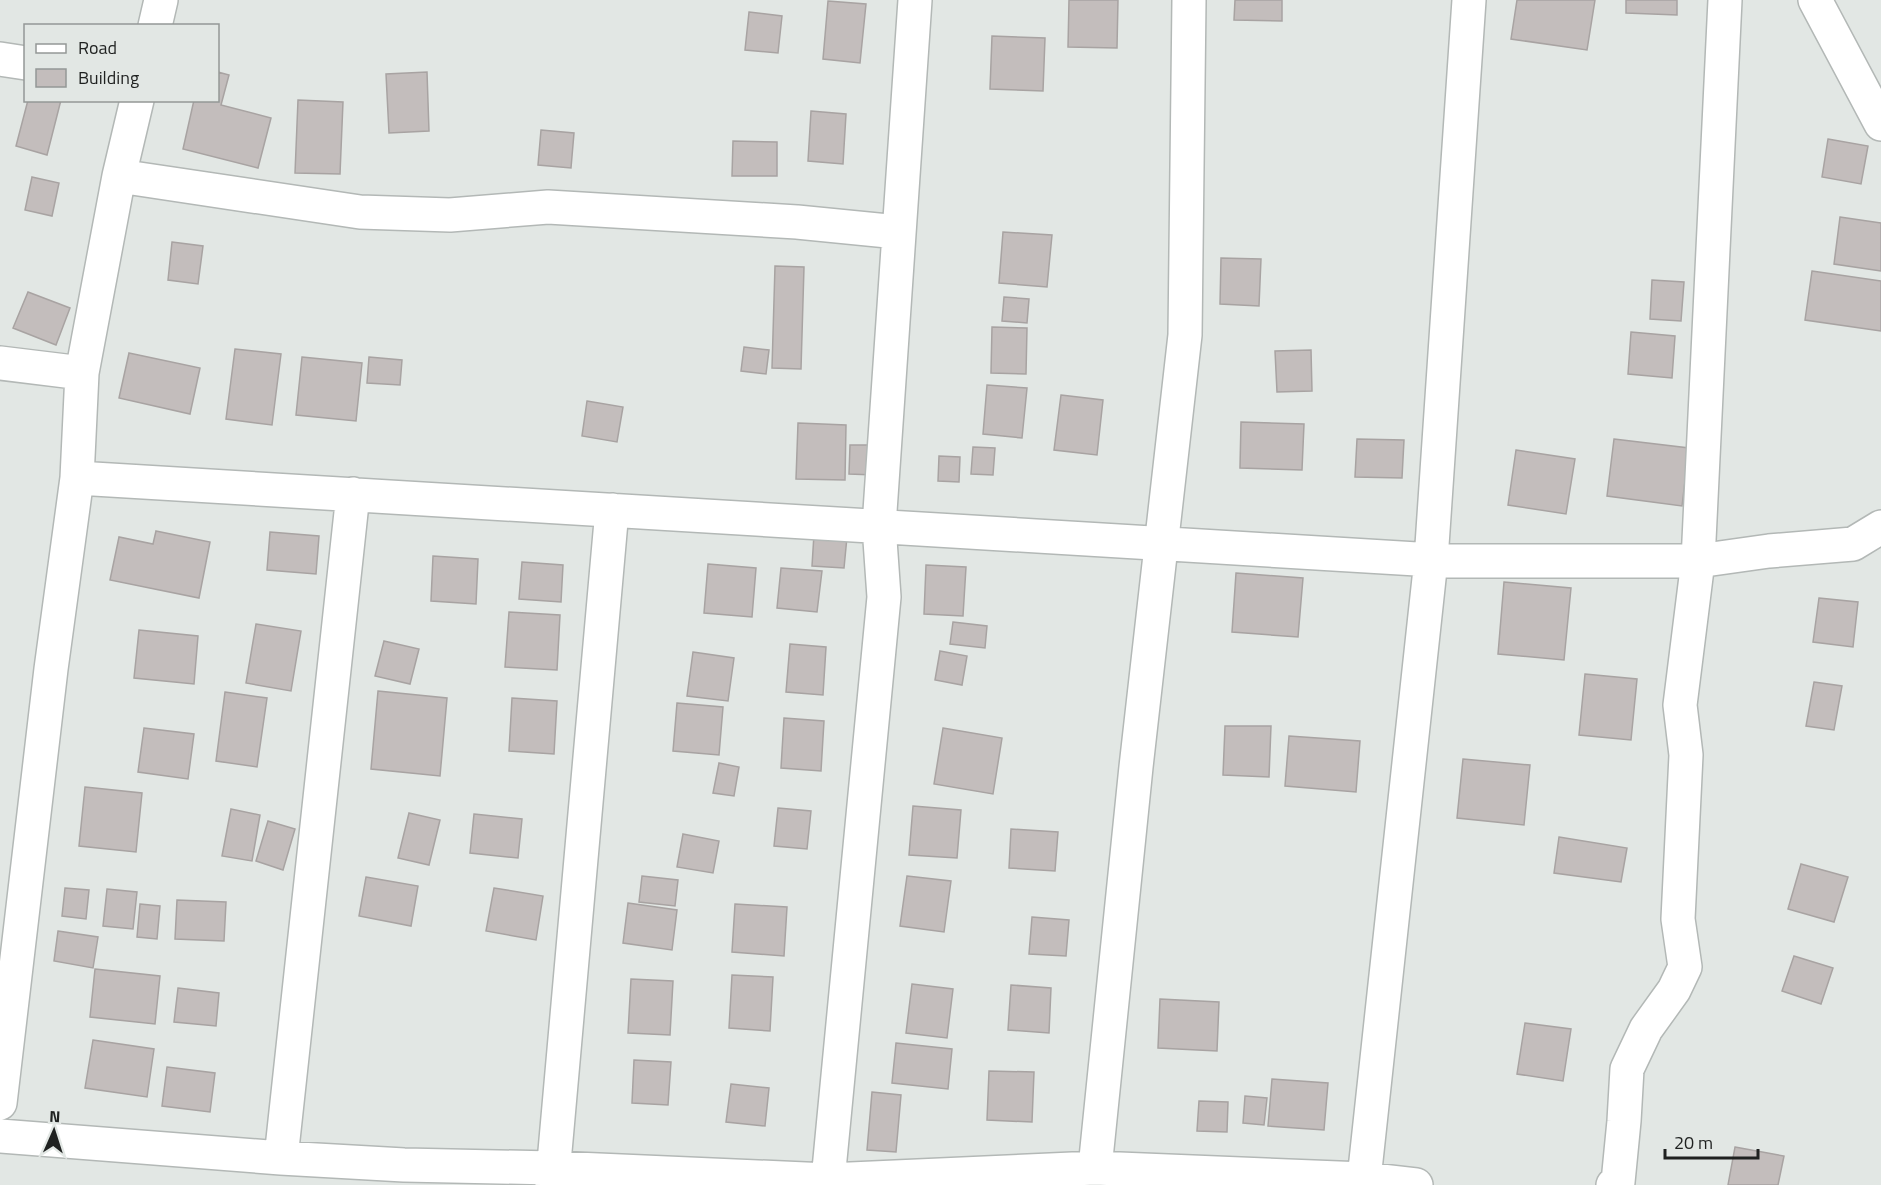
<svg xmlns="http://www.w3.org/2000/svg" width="1881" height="1185" font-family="'Titillium Web',sans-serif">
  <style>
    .building { fill: #c3bdbc; stroke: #a8a3a2; stroke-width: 1.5 }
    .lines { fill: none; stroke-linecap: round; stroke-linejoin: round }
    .minor-casing { stroke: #b3b8b6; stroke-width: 36 }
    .minor { stroke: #fff; stroke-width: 33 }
  </style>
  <rect width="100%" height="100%" fill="#e2e7e4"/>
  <!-- building -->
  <path class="building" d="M 1069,0 L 1118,0 L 1117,48 L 1068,47 Z
    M 1235,0 L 1282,0 L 1282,21 L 1234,20 Z
    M 1517,0 L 1595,0 L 1587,50 L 1511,39 Z
    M 1626,0 L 1677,0 L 1677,15 L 1626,13 Z
    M 828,1 L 866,4 L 860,63 L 823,59 Z
    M 749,12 L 782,16 L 778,53 L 745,50 Z
    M 992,36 L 1045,38 L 1043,91 L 990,89 Z
    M 218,72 L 229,75 L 221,105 L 271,118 L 258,168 L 183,149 L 194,100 L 218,100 Z
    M 427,72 L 429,131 L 389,133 L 386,74 Z
    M 28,100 L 61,100 L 47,155 L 16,146 Z
    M 298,100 L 343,102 L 340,174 L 295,173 Z
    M 811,111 L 846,114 L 843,164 L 808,161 Z
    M 541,130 L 574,133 L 571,168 L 538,165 Z
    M 1828,139 L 1868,146 L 1861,184 L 1822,177 Z
    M 733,141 L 777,142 L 777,176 L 732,176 Z
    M 32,177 L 59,183 L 52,216 L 25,210 Z
    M 1840,217 L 1881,223 L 1881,271 L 1834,264 Z
    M 1003,232 L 1052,235 L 1047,287 L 999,283 Z
    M 172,242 L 203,246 L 198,284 L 168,280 Z
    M 1221,258 L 1261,259 L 1259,306 L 1220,304 Z
    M 775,266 L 804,267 L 801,369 L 772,368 Z
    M 1812,271 L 1881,281 L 1881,331 L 1805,320 Z
    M 1652,280 L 1684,282 L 1681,321 L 1650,319 Z
    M 28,292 L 70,308 L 56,345 L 13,328 Z
    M 1004,297 L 1029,299 L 1027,323 L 1002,321 Z
    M 992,327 L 1027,328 L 1026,374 L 991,373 Z
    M 1631,332 L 1675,336 L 1672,378 L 1628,374 Z
    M 744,347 L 769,350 L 766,374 L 741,371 Z
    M 235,349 L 281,354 L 272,425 L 226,419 Z
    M 1311,350 L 1312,391 L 1277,392 L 1275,351 Z
    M 129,353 L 200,368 L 190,414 L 119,398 Z
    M 302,357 L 362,363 L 356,421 L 296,415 Z
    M 369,357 L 402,360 L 400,385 L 367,383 Z
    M 987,385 L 1027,388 L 1022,438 L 983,434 Z
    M 1061,395 L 1103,400 L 1097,455 L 1054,450 Z
    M 587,401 L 623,407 L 617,442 L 582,436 Z
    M 1241,422 L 1304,424 L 1302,470 L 1240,468 Z
    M 798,423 L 846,425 L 845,480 L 796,479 Z
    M 1357,439 L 1404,440 L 1402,478 L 1355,477 Z
    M 1614,439 L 1689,448 L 1682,506 L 1607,496 Z
    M 850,445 L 875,445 L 874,475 L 849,474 Z
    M 973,447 L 995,448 L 993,475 L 971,474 Z
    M 1516,450 L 1575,459 L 1566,514 L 1508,505 Z
    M 939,456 L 960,457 L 959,482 L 938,481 Z
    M 156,531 L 210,542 L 199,598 L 110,580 L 119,537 L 153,544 Z
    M 270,532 L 319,536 L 316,574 L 267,570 Z
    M 814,534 L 847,537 L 844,568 L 812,566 Z
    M 433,556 L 478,559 L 476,604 L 431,601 Z
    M 522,562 L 563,565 L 561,602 L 519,599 Z
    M 708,564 L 756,568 L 752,617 L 704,613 Z
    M 926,565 L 966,567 L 963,616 L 924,614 Z
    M 781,568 L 822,571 L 817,612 L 777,608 Z
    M 1236,573 L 1303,578 L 1298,637 L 1232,632 Z
    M 1504,582 L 1571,588 L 1564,660 L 1498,654 Z
    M 1819,598 L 1858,602 L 1853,647 L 1813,642 Z
    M 509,612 L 560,615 L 557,670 L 505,667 Z
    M 953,622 L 987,626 L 985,648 L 950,644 Z
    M 256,624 L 301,631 L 291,691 L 246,683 Z
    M 139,630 L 198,636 L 194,684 L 134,678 Z
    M 384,641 L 419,649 L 410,684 L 375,676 Z
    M 790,644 L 826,647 L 823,695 L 786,692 Z
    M 940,651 L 967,656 L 962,685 L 935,680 Z
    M 693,652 L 734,658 L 728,701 L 687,696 Z
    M 1585,674 L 1637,679 L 1631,740 L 1579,735 Z
    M 1814,682 L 1842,686 L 1834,730 L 1806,726 Z
    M 378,691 L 447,698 L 440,776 L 371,769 Z
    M 225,692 L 267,698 L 257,767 L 216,761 Z
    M 512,698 L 557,701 L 554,754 L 509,751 Z
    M 677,703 L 723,707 L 719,755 L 673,751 Z
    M 784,718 L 824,721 L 821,771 L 781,768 Z
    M 1225,726 L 1271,726 L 1269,777 L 1223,775 Z
    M 144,728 L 194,734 L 188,779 L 138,772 Z
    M 943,728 L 1002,738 L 993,794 L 934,784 Z
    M 1289,736 L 1360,741 L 1356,792 L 1285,786 Z
    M 1463,759 L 1530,765 L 1524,825 L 1457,818 Z
    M 719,763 L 739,767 L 734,796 L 713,793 Z
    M 85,787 L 142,793 L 136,852 L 79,846 Z
    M 913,806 L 961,810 L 957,858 L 909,855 Z
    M 778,808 L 811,811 L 807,849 L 774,846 Z
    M 231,809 L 260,815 L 252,861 L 222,856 Z
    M 409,813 L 440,820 L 429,865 L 398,858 Z
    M 474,814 L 522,819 L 518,858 L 470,853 Z
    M 268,821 L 295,829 L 283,870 L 256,861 Z
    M 1011,829 L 1058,832 L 1055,871 L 1009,868 Z
    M 683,834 L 719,841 L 713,873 L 677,867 Z
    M 1559,837 L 1627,848 L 1621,882 L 1554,873 Z
    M 1801,864 L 1848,877 L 1834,922 L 1788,909 Z
    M 642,876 L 678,880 L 675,906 L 639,902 Z
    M 907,876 L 951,881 L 944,932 L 900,926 Z
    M 366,877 L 418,886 L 411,926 L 359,916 Z
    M 65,888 L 89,890 L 86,919 L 62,916 Z
    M 494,888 L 543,896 L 536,940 L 486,931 Z
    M 107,889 L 137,892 L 133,929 L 103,926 Z
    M 177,900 L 226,902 L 224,941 L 175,939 Z
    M 628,903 L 677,910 L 672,950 L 623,943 Z
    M 140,904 L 160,906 L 157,939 L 137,937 Z
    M 735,904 L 787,907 L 784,956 L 732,952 Z
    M 1032,917 L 1069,920 L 1066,956 L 1029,954 Z
    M 58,931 L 98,937 L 93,968 L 54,961 Z
    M 1794,956 L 1833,968 L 1821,1004 L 1782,991 Z
    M 95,969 L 160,976 L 155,1024 L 90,1017 Z
    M 732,975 L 773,977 L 770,1031 L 729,1028 Z
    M 631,979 L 673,981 L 670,1035 L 628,1033 Z
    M 912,984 L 953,989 L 947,1038 L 906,1033 Z
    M 1011,985 L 1051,988 L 1049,1033 L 1008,1030 Z
    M 178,988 L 219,993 L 216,1026 L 174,1022 Z
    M 1160,999 L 1219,1002 L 1217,1051 L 1158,1048 Z
    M 1525,1023 L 1571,1029 L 1563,1081 L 1517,1074 Z
    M 93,1040 L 154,1049 L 147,1097 L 85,1088 Z
    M 896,1043 L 952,1049 L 948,1089 L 892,1083 Z
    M 634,1060 L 671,1062 L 668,1105 L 632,1103 Z
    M 167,1067 L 215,1073 L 210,1112 L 162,1106 Z
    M 989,1071 L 1034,1072 L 1032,1122 L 987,1120 Z
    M 1272,1079 L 1328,1083 L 1324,1130 L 1268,1126 Z
    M 731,1084 L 769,1088 L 765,1126 L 726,1122 Z
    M 872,1092 L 901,1095 L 896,1152 L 867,1150 Z
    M 1245,1096 L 1267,1098 L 1264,1125 L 1243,1123 Z
    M 1199,1101 L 1228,1102 L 1227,1132 L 1197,1131 Z
    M 1735,1147 L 1784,1156 L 1778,1185 L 1728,1185 Z"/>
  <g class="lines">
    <!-- minor casing -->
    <g class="minor-casing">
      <path id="minor" d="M 1815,0 L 1881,124
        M 155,26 L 161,0
        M 0,59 L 26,63
        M 119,176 L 360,212 L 450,215 L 548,207 L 797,222 L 898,232
        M 0,363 L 82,373
        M 77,478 L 1450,561 L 1698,561 L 1769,551 L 1853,544 L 1881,527
        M 0,1103 L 51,669 L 77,478 L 82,373 L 119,176 L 137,100
        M 0,1136 L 281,1158 L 404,1165 L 553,1168 L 828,1180 L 1095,1168 L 1136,767 L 1185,335 L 1189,0
        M 281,1158 L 353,494
        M 1095,1168 L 1364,1179 L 1416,1185
        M 1364,1179 L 1431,560 L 1469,0
        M 828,1180 L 884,597 L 879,526 L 915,0
        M 552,1185 L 612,510
        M 1613,1185 L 1618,1182 L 1624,1121 L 1627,1069 L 1646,1029 L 1674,990 L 1685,967 L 1678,919 L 1686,755 L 1680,705 L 1698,561 L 1725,0"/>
    </g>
    <!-- minor -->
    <use href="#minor" class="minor"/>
  </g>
  <!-- legend -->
  <rect x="24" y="24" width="195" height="78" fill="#e2e7e4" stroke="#949896" stroke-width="1.5"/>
  <rect x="36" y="44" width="30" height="9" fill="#ffffff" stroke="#949896" stroke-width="1.5"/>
  <text x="78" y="54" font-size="18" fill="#1f2120">Road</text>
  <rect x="36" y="69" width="30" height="18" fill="#c3bdbc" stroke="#949896" stroke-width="1.5"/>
  <text x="78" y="84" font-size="18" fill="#1f2120">Building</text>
  <!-- north arrow -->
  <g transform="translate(54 1131) rotate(3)" stroke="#e2e7e4" stroke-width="4.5" paint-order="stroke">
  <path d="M0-4.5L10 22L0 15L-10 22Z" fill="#1f2120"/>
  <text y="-9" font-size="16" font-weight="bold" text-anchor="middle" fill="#1f2120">N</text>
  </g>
  <!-- scale -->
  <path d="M1665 1149v9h93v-9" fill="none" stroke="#1f2120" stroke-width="3"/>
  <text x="1674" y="1149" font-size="18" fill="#1f2120" stroke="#e2e7e4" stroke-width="4.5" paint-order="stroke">20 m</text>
</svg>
